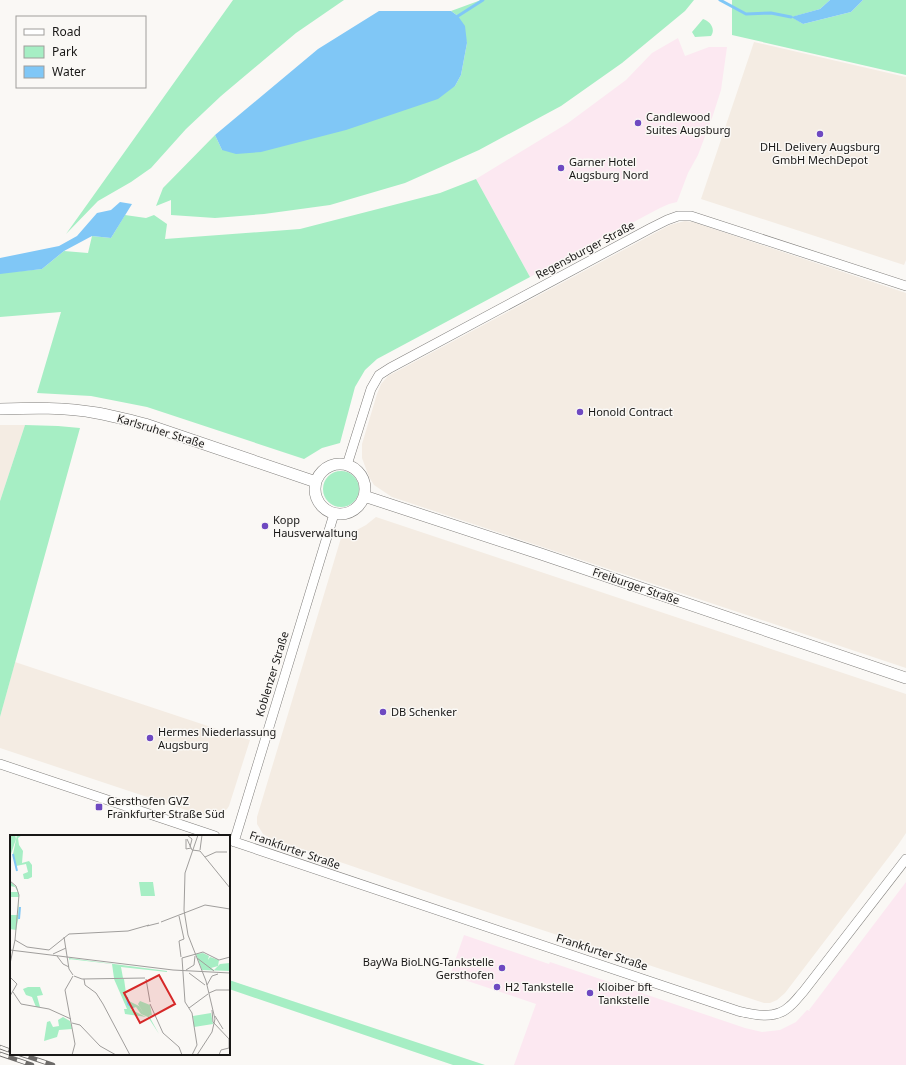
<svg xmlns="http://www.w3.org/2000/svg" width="906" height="1065" font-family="'Noto Sans',sans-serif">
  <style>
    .commercial { fill: #fce8f1 }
    .built { fill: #f4ece3 }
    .green { fill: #a6eec4 }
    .water { fill: #80c7f6 }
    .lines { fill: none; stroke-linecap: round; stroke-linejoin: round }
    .stream { stroke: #80c7f6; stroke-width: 3 }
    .minor-casing { stroke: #817f7c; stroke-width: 10 }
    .tertiary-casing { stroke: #817f7c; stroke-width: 12 }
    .minor { stroke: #fff; stroke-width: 9 }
    .tertiary { stroke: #fff; stroke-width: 11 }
    .rail-casing { stroke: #6c6a68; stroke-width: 4.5 }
    .rail { stroke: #faf8f5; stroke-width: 3; stroke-dasharray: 9; stroke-linecap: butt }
    .poi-dot { fill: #6e49c1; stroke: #faf8f5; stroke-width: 1.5 }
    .labels { text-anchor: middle; stroke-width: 3; stroke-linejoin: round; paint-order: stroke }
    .poi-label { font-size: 11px; fill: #181716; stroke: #faf8f5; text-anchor: start }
    .street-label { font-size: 11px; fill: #181716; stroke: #faf8f5 }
    .inset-river { fill: none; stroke: #80c7f6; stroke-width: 2 }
    .inset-road { fill: none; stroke: #a09e9c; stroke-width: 1 }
    .view { fill: #d62828; fill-opacity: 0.15; stroke: #d62828; stroke-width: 2 }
    .inset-edge { fill: none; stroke: #181716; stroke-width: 2 }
  </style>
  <rect width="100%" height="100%" fill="#faf8f5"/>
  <!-- commercial -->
  <path class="commercial" d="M 678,38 L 685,56 L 709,47 L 727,47 L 721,90 L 713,115 L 698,155 L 688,173 L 677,202 L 669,204 L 660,208 L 530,277 L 476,179 L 568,123 L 626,80 L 652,53 Z
    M 906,882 L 906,1065 L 514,1065 L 536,1004 L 450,975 L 464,935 L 549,964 L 550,962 L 745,1028 L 762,1032 L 780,1030 L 796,1022 L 807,1010 L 810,1011 L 809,1010 Z"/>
  <!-- built -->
  <path class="built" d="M 754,42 L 906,77 L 906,260 L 904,265 L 701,199 Z
    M 685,221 L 693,222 L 906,293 L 906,668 L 392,497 L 374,485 L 369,477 L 362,458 L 362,444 L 377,394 L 381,384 L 388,376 L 670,225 Z
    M 0,425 L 25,425 L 0,501 Z
    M 376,517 L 906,694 L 906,833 L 898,845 L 785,993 L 777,1000 L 770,1003 L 764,1003 L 442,897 L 270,838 L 263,834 L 257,824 L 257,817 L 341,538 L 345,533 L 353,532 L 366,525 Z
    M 15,662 L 250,740 L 229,806 L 227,809 L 217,816 L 204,816 L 0,748 L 0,717 Z"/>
  <!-- green -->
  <path class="green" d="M 233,0 L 344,0 L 296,33 L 221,96 L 186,129 L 151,168 L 131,182 L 98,201 L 66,234 Z
    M 481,0 L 694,0 L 685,11 L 622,63 L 561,106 L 479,150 L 405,183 L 330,205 L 264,214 L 215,218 L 171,215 L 171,200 L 156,206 L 163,188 L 215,135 L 222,150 L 455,86 L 461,75 L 467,43 L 458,16 L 451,11 Z
    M 732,0 L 830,0 L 820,9 L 792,17 L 803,24 L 851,12 L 863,0 L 906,0 L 906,75 L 732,35 Z
    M 703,19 C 710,21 716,29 711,36 L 695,37 L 692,32 Z
    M 476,179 L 530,277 L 377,359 L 365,370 L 355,387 L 340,443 L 322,448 L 304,459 L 147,407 L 91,396 L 37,393 L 61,312 L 0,317 L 0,273 L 42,269 L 64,251 L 88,253 L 92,236 L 111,238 L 125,215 L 146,218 L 154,215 L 167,224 L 165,239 L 300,229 L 440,193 Z
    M 25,425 L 58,426 L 80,428 L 0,717 L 0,501 Z
    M323 489a18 18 0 1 1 36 0a18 18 0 1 1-36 0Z
    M 229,980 L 485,1065 L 453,1065 L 229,989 Z"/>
  <!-- water -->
  <path class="water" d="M 830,0 L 863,0 L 851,12 L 803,24 L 791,17 L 820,9 Z
    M 379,11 L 451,11 L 458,16 L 465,26 L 467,43 L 461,75 L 455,86 L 438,99 L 346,130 L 261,152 L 236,154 L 222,150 L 215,135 L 318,49 Z
    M 120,202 L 132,204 L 111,238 L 92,236 L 64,251 L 42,269 L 0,274 L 0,258 L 59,246 L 77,236 L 97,213 L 111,210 Z"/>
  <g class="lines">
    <!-- stream -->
    <path class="stream" d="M 720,0 L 746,14 L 771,13 L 791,17
      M 458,16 L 483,0"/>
    <!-- minor casing -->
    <g class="minor-casing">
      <path id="minor" d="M 347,465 L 371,389 L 379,375 L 390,368 L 651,228 L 667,220 L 678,216 L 691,216 L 906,286
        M 0,764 L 215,836
        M 229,840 L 738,1011 C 755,1015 776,1020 790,1006 C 795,1002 799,996 803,992 L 906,859
        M 234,842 L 334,514"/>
    </g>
    <!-- tertiary casing -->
    <g class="tertiary-casing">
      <path id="tertiary" d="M 0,409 C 32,408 65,407 97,413 C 113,416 129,420 145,424 L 316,482
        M315 489a25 25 0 1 1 50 0a25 25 0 1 1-50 0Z
        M 364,496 L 541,554 L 906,678"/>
    </g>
    <!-- minor -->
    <use href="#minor" class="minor"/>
    <!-- tertiary -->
    <use href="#tertiary" class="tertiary"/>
    <!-- rail casing -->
    <g class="rail-casing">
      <path id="rail" d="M 0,1047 L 11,1051
        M 0,1054 L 32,1065
        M 20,1054 L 53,1065"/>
    </g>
    <!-- rail -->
    <use href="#rail" class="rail"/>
  </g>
  <!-- markers -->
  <g class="poi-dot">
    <circle cx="638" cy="123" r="4"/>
    <circle cx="820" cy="134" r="4"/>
    <circle cx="561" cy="168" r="4"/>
    <circle cx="580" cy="412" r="4"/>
    <circle cx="265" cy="526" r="4"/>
    <circle cx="383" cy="712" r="4"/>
    <circle cx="150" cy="738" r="4"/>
    <rect x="95" y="803" width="8" height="8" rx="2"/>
    <circle cx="502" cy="968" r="4"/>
    <circle cx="497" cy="987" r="4"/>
    <circle cx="590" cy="993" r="4"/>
  </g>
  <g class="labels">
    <!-- poi labels -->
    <g class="poi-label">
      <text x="646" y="121">Candlewood<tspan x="646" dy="13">Suites Augsburg</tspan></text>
      <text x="820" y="151" text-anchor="middle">DHL Delivery Augsburg<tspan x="820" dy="13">GmbH MechDepot</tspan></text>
      <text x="569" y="166">Garner Hotel<tspan x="569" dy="13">Augsburg Nord</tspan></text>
      <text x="588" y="416">Honold Contract</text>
      <text x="273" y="524">Kopp<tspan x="273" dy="13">Hausverwaltung</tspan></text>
      <text x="391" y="716">DB Schenker</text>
      <text x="158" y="736">Hermes Niederlassung<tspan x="158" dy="13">Augsburg</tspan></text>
      <text x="107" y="805">Gersthofen GVZ<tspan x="107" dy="13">Frankfurter Straße Süd</tspan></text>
      <text x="494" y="966" text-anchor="end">BayWa BioLNG-Tankstelle<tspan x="494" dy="13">Gersthofen</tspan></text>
      <text x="505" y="991">H2 Tankstelle</text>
      <text x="598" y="991">Kloiber bft<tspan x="598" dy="13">Tankstelle</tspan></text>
    </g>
    <!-- street labels -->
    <g class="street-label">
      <text transform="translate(585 250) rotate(-28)" y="4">Regensburger Straße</text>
      <text transform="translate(161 431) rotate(17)" y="4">Karlsruher Straße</text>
      <text transform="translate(636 586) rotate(19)" y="4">Freiburger Straße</text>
      <text transform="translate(272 674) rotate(-73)" y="4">Koblenzer Straße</text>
      <text transform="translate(295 850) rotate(19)" y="4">Frankfurter Straße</text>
      <text transform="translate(602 952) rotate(18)" y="4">Frankfurter Straße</text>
    </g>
  </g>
  <!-- overview -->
  <g transform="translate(10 835)">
    <rect width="220" height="220" fill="#faf8f5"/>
    <path d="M 0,0 L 5,0 L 6,4 L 0,22 ZM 7,0 L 12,0 L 8,3 L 9,10 L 13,16 L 12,28 L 19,26 L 22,30 L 22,42 L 18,44 L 14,44 L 13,39 L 18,37 L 16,29 L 6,31 L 3,19 ZM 0,46 L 7,53 L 9,60 L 9,80 L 5,101 L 6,95 L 0,94 L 0,80 L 8,80 L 9,62 L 0,62 L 0,57 L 8,57 L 5,52 L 0,51 ZM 129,47 L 143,47 L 145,61 L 131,61 ZM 193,118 L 199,121 L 198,125 L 200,122 L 209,125 L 208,131 L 201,133 L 204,135 L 210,129 L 220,128 L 220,123 L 220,136 L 192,135 L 186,119 ZM 59,123 L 157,136 L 157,137 L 111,132 L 113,143 L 104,143 L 102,129 L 59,124 L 60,136 ZM 104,144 L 114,144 L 117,165 L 129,171 L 134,179 L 128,169 L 130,166 L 140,170 L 142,180 L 139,181 L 149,199 L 138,182 L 131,179 L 126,172 L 120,174 L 136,182 L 115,179 L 114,174 L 117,174 ZM 18,152 L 30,152 L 33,160 L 27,161 L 30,172 L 26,172 L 22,162 L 16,160 L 13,154 ZM 201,178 L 203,189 L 184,192 L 183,181 ZM 53,182 L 60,186 L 62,194 L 49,195 L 47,202 L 34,206 L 37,187 L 40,186 L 43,192 L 49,191 L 48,185 Z" fill="#a6eec4"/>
    <path class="inset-river" d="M 3,19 L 7,36M 9,84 L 10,72M 117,162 L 118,169 L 123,173"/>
    <path class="inset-road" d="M 177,0 L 182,4 L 180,12M 176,4 L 176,14 L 181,13M 177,4 L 182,15 L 190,16M 190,15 L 192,0M 190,16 L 220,53M 195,22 L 206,17 L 217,17M 0,46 L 6,51 L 9,60 L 5,105 L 17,112 L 39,115 L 59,99 L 118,96 L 139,90M 169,81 L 174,104 L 169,106 L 171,122M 151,87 L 195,70 L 220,74M 137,91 L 149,88M 54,102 L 59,134 L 63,140M 0,115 L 163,135 L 220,138M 43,119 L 56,113M 47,121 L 53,129 L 59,132M 172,123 L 175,167 L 182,178 L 187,210 L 182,220M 172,123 L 193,117 L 209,125 L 220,122M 187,123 L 204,136M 0,129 L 5,105M 176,135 L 184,130 L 185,121M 179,138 L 195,150M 64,141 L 72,144 L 135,143M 0,142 L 7,149 L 0,161M 74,144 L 75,150 L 86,158 L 93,169 L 120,220M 136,144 L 140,167M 197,150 L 202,141 L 208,139M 3,157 L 11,169 L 39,174 L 61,184M 199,158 L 206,155 L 220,155M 140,169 L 153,198 L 169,212 L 172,220M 179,173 L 198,159M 202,175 L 203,187 L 220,205M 205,181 L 213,194M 62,188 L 70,190 L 90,211 L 106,220M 62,220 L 65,209 L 55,155 L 63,141M 187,220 L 202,197 L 205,184 L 196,146 L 178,100 L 174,75 L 175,38 L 188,0M 209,220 L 211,215 L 219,213 L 219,204"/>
    <path class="view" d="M 149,140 L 165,169 L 130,188 L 114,158 Z"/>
    <rect width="220" height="220" class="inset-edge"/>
  </g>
  <!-- legend -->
  <rect x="16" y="16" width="130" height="72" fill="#faf8f5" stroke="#a09e9c"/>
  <rect x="24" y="29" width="20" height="6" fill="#ffffff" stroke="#a09e9c"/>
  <text x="52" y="36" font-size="12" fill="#181716">Road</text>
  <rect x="24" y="46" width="20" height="12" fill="#a6eec4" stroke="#a09e9c"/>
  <text x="52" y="56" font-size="12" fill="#181716">Park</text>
  <rect x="24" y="66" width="20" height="12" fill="#80c7f6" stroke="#a09e9c"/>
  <text x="52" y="76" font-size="12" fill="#181716">Water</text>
</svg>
